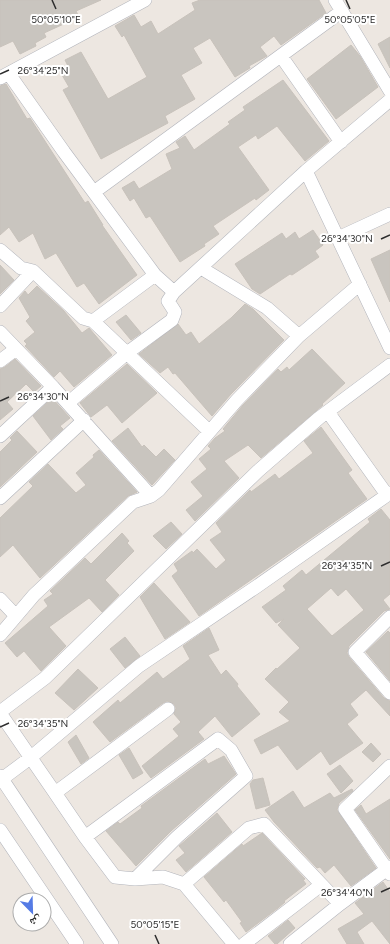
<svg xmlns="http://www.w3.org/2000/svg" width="390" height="944" font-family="Figtree,'Noto Naskh Arabic',sans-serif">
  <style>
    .building { fill: #c9c5bf; stroke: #c8c2bb; fill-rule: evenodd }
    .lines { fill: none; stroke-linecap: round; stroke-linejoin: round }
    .street-casing { stroke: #b2b4bb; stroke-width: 14 }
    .street { stroke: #fff; stroke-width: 13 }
    .ticks { fill: none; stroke: #2d2d2d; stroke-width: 1.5 }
    .ticks-label { font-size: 10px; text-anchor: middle; fill: #2d2d2d; stroke: #fff; stroke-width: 4; stroke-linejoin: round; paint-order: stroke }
  </style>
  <rect width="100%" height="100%" fill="#ede7e1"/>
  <!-- building -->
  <path class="building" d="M 0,0 L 101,0 L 76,11 L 79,17 L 44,33 L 46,37 L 35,43 L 36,46 L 20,54 L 13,41 L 0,47 Z
    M 200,0 L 319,0 L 326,13 L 281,45 L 274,36 L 260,47 L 267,56 L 249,66 L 250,68 L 235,77 L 210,38 L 193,48 L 202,63 L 181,75 L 195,99 L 165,116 L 168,123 L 101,159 L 63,90 L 69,87 L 62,75 L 70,70 L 65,60 L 81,52 L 108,99 L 147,77 L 124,35 L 122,37 L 115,26 L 134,15 L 141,27 L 151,21 L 158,34 L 195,10 L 192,3 Z
    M 390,37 L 390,68 L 378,44 Z
    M 351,45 L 360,56 L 378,87 L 336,119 L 307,79 Z
    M 283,80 L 329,141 L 305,161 L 277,126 L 258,139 L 256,135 L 238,147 L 269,190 L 256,200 L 255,198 L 213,226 L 219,234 L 204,244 L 205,246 L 180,262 L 150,216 L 146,218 L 134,198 L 130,201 L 122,188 L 134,181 L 139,189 L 172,169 L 166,154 L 180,148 L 176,142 L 185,136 L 194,150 L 230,124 L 228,122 L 245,110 L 243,107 Z
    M 6,84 L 27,119 L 30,118 L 85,203 L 88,201 L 103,225 L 102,225 L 137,275 L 99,304 L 84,283 L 77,287 L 56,253 L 45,259 L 33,233 L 19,242 L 9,227 L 0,235 L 0,86 Z
    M 313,230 L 323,245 L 315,251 L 319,257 L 292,275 L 290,274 L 260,294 L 252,289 L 235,264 L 282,233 L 286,239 L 295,232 L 299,239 Z
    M 390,250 L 390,302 L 371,259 Z
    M 0,265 L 14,280 L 0,294 Z
    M 37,286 L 64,311 L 82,333 L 89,328 L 112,355 L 74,387 L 60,371 L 54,377 L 25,346 L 27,344 L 24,341 L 35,332 L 26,321 L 30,317 L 19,298 L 25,291 L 28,295 Z
    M 245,304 L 253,309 L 284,340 L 231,394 L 212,416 L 175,373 L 173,374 L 168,367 L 160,373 L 139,354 L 178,324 L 186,335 L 191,332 L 199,344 L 231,318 Z
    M 126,315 L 141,333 L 131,340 L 116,322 Z
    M 312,349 L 345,383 L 322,404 L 323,405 L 261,458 L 248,445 L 224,461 L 239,478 L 195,521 L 186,510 L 203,496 L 191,482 L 207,469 L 199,459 L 211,449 L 208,446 L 215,438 L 225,431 L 223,429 L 243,405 L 278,369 L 281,372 L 287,367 L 289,370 Z
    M 15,359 L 41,386 L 34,392 L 26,384 L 7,402 L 13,409 L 0,420 L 0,369 L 5,367 Z
    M 127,364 L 157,393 L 122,423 L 107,405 L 91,417 L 80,403 Z
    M 52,398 L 70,418 L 60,426 L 63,429 L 51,440 L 33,416 Z
    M 321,427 L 352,470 L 348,473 L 367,499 L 199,616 L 172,576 L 178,571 L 174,564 L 192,551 L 193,553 L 197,549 L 216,569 L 226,560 L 210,540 L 222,532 L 216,523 L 250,490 L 251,492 L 275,474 L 279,479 L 313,453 L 304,441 Z
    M 128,428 L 142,447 L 144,445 L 156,457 L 164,449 L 175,460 L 152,485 L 112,441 Z
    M 17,431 L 37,452 L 0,487 L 0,452 L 12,440 L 10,438 Z
    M 99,450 L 137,492 L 128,496 L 40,578 L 13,545 L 0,557 L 0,518 L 33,486 L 29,482 L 48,464 L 76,493 L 86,485 L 76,473 L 94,457 L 93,455 Z
    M 381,509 L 390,520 L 390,594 L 383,600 L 390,609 L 384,611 L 349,646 L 347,653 L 349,657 L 384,698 L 390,701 L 390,716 L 366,690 L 350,704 L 358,715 L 347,724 L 363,743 L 330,765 L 321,751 L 297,770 L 278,745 L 261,754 L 254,740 L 290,721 L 279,712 L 289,702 L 265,679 L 276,668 L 277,669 L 300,648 L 278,625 L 284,619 L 276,623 L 262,607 L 286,590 L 283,586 L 302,570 L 306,575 L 370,522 L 368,519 ZM 331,588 L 338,596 L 346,589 L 364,610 L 332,636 L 307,609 Z
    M 171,522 L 182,534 L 166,549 L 153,536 Z
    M 122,533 L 129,541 L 127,543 L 134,551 L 105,580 L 119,595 L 102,612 L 89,598 L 49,627 L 66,646 L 41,671 L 24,651 L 17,657 L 5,643 L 48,606 L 44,600 L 53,594 L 50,591 L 85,558 L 91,564 Z
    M 154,583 L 190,622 L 165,639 L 140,597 Z
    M 209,628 L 219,650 L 208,655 L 221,675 L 226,670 L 238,684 L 237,686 L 260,714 L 232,737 L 215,716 L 198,732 L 204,739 L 151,778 L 142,766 L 179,736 L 173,729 L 181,722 L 174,714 L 176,708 L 174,704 L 167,701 L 163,703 L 110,742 L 93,722 L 118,700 L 120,703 L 157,672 L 163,679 L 190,659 L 183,646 Z
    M 388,631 L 390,633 L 390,681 L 366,652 Z
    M 125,637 L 140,656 L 125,668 L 110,649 Z
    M 78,669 L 98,688 L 74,710 L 55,693 Z
    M 76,735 L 89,758 L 81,764 L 68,742 Z
    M 371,743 L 381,754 L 373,762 L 362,752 Z
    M 129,748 L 143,773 L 133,779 L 119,755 Z
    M 224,756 L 236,774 L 171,831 L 136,866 L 106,831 L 118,822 L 120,824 L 142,808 L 141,806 L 205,759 L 208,764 Z
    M 340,765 L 353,781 L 341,793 L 327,774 Z
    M 263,778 L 270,805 L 256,809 L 250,784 L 253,780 Z
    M 352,789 L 353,791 L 339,803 L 337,810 L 376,868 L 351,886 L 334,865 L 325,873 L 320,867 L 317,868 L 274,822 L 265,810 L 293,791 L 304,808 L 330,793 L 334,798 Z
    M 390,799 L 390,859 L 355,810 L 361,805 L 366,814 Z
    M 217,813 L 232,832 L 186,872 L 176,860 L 185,853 L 179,846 Z
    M 262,833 L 305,879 L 303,880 L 306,884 L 284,901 L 285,902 L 278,908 L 246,932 L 240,923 L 242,922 L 226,900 L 224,902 L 204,877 L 242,844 L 243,846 Z
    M 383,882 L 390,892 L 390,944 L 372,921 L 357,932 L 364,944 L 347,944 L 338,929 L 364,914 L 355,903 Z
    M 288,920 L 295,928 L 277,944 L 275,944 L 268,936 Z"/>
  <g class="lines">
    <!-- street casing -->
    <g class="street-casing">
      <path id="street" d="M 335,0 L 390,91
        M 281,56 L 341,142
        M 9,74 L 64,152 L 155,275 L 174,292 L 306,171 L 390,100
        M 0,78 L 145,0
        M 306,171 L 390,348
        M 94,192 L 342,11
        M 338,238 L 390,214
        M 0,250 L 21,268 L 33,271 L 83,318 L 93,321 L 155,275
        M 201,268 L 267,308 L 299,336
        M 0,306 L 33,271
        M 93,321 L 209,431
        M 0,332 L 53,387
        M 0,361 L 16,349
        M 68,403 L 127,353 L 172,320 L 175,312 L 168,301 L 174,292
        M 328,412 L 387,495
        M 0,436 L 53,387 L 151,496
        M 0,498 L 84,420
        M 0,599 L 16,616
        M 390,617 L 355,652 L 390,693
        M 0,635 L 34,595 L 133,502 L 151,496 L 159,490 L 237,400 L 299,336 L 360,284
        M 0,712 L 45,678 L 258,471 L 319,418 L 390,365
        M 0,713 L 55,793 L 168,709
        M 390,766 L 345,809 L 390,874
        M 0,776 L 112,944
        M 2,779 L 30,758 L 139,666 L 256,587 L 390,493
        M 55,793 L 85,837 L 115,877 L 135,879 L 177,837 L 246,776 L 231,750 L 218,739 L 85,837
        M 0,830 L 77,944
        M 135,879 L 163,877 L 184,884 L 234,944
        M 184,884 L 249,828 L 264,824 L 340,904
        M 244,944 L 321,885
        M 290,944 L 340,904 L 390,867"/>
    </g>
    <!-- street -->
    <use href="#street" class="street"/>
  </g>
  <!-- ticks -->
  <path class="ticks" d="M 52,0 L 56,9M 346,0 L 350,9M 0,74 L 9,70M 381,239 L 390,235M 0,401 L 9,397M 381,566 L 390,562M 0,727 L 9,723M 381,892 L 390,888M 155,935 L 159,944"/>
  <g class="ticks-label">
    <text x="56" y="23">50°05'10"E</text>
    <text x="350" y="23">50°05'05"E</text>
    <text x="43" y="74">26°34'25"N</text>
    <text x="347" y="242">26°34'30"N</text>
    <text x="43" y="400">26°34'30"N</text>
    <text x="347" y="569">26°34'35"N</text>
    <text x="43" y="727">26°34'35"N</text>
    <text x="347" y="896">26°34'40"N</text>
    <text x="155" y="928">50°05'15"E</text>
  </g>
  <!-- north arrow -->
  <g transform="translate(32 912) rotate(157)"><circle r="19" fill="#ffffff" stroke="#ababab"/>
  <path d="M0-3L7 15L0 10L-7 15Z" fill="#557be5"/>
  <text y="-6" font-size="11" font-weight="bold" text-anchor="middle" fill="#2d2d2d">ش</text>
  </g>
</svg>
